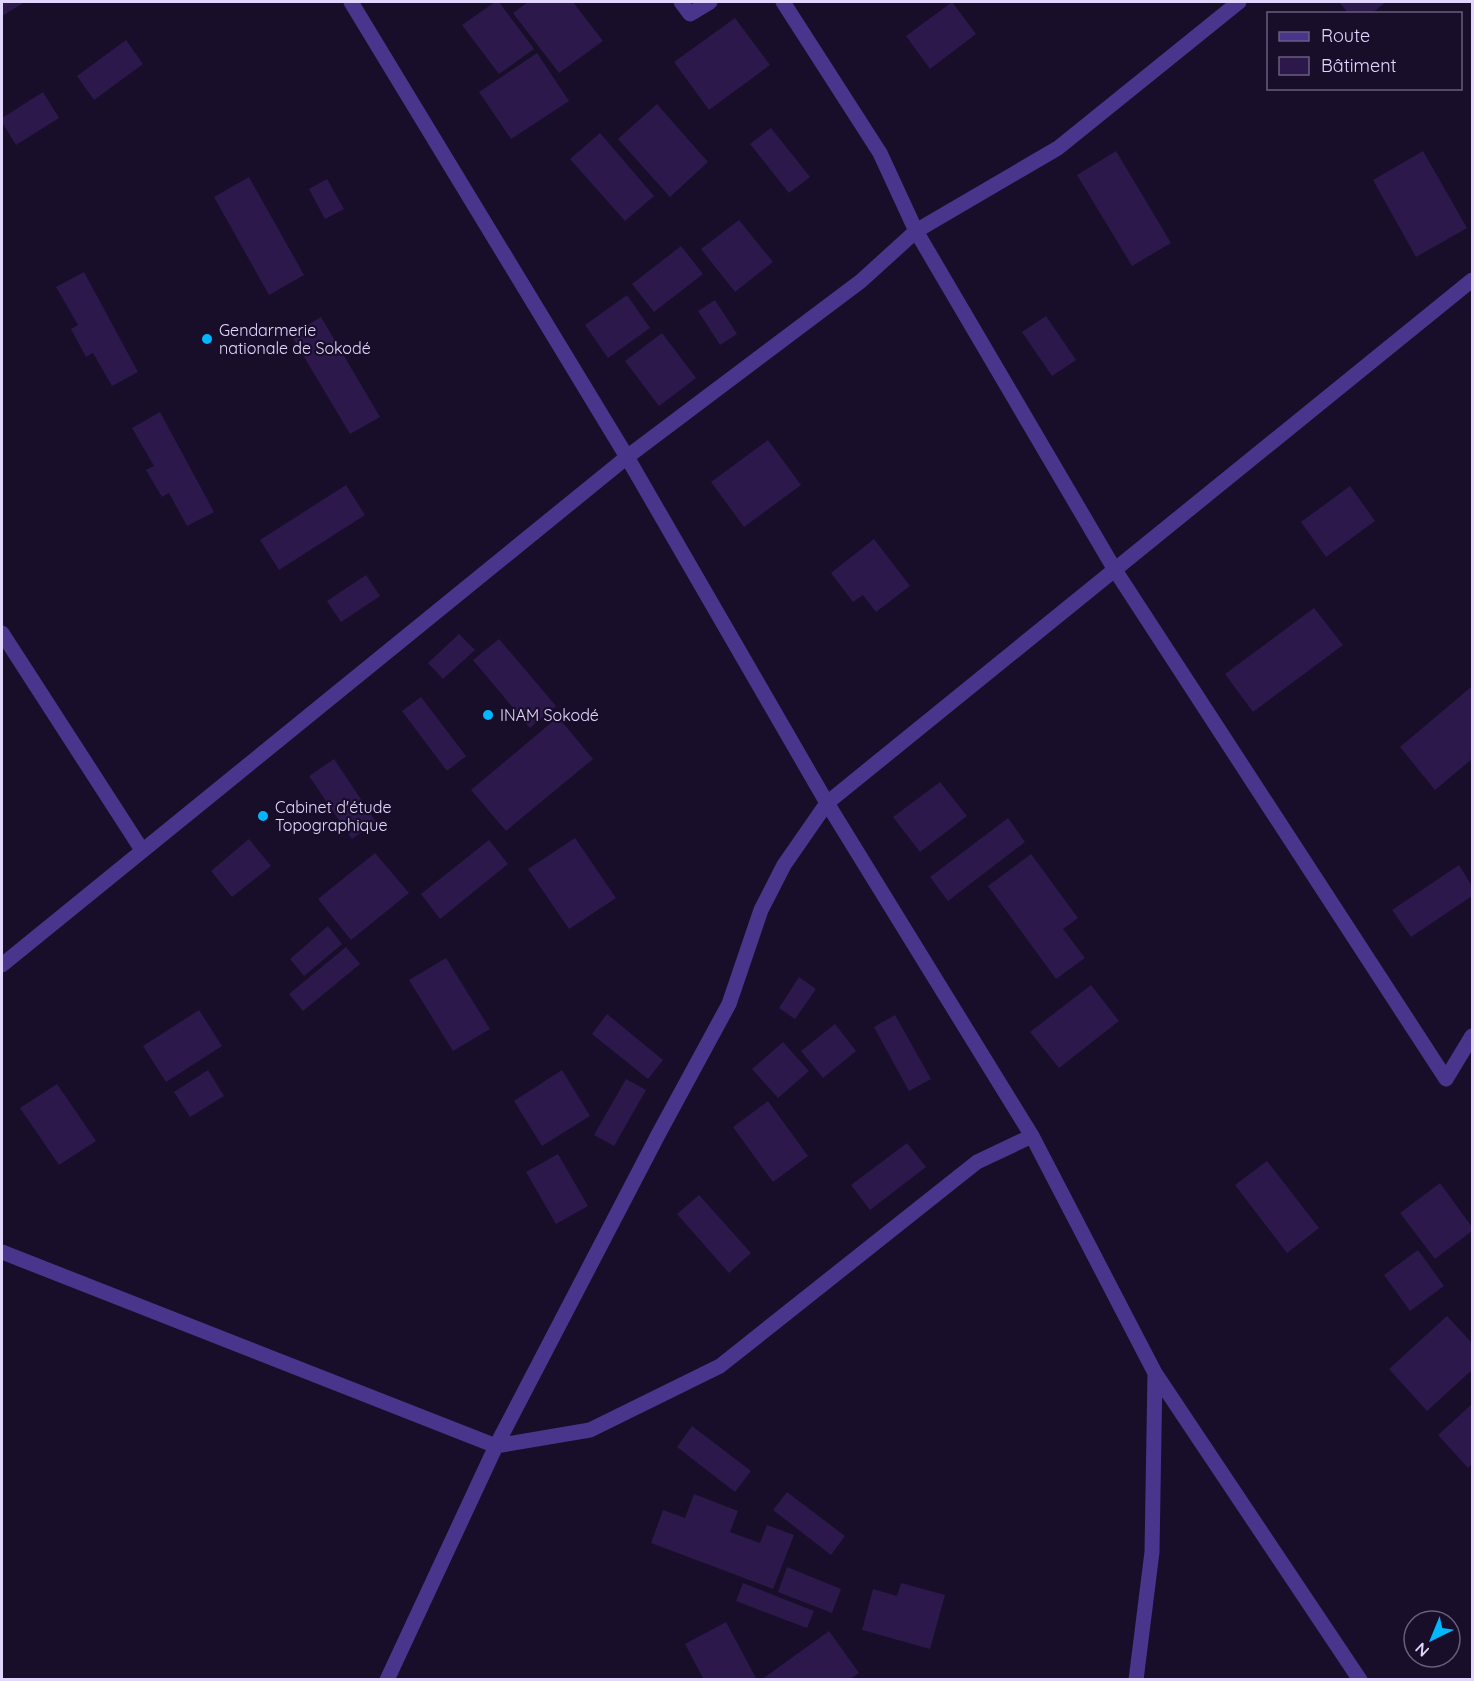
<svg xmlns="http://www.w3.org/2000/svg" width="1474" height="1681" font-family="Quicksand,sans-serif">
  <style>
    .building { fill: #2c184b }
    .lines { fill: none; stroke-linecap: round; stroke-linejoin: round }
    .minor { stroke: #49358b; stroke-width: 15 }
    .poi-dot { fill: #02b6ff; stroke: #180e29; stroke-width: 2 }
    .labels { text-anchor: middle; stroke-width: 4.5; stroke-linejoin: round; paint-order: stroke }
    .poi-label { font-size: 16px; fill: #e2d6ff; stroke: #180e29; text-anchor: start }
  </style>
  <rect width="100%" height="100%" fill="#180e29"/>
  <!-- building -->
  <path class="building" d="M 2,2 L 25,2 L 2,16 Z
    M 495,2 L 499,2 L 534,49 L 499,74 L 462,25 Z
    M 528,2 L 573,2 L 603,41 L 559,73 L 513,13 Z
    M 952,2 L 976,34 L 930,69 L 906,36 Z
    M 1339,2 L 1386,2 L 1371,14 L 1349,14 Z
    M 735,18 L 770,65 L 709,110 L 674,62 Z
    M 126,40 L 143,64 L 94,100 L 77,76 Z
    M 537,53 L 569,101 L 511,139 L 479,92 Z
    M 43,92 L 59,118 L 16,145 L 2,122 L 2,118 Z
    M 657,104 L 708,162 L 670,197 L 618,139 Z
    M 771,128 L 810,177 L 789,193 L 750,144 Z
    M 600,133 L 654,196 L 625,221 L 570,159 Z
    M 1116,151 L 1171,243 L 1132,266 L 1077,175 Z
    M 1423,151 L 1467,228 L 1416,257 L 1373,180 Z
    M 249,177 L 304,275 L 269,295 L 214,197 Z
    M 327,179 L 344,209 L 325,219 L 309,189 Z
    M 739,220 L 773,262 L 735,292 L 701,249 Z
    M 681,246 L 703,274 L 654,312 L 632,284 Z
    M 84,272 L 138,372 L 112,386 L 93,353 L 86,357 L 71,329 L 78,325 L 56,287 Z
    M 627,295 L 650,328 L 608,358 L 585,325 Z
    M 715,300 L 737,334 L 720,345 L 698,311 Z
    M 1046,316 L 1076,360 L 1052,376 L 1022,332 Z
    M 321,317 L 380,417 L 350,434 L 291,335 Z
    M 662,333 L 696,378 L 659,406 L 625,361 Z
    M 160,412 L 214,512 L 187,526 L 169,493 L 162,497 L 146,470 L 154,466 L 132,428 Z
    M 768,440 L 801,485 L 744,527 L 711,482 Z
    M 346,485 L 365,515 L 279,570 L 260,540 Z
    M 1350,486 L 1375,521 L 1326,557 L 1301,522 Z
    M 874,539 L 910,586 L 876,612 L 863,595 L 853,602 L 831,573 Z
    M 366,575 L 380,596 L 341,622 L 327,601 Z
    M 1314,608 L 1343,645 L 1253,712 L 1225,674 Z
    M 459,634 L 475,650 L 443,679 L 428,663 Z
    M 499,639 L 556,706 L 530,728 L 473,660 Z
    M 1471,687 L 1472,689 L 1472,759 L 1435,790 L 1400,747 Z
    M 421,697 L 466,756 L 447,771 L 402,711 Z
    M 558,717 L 593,759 L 506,831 L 471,790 Z
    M 334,759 L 376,822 L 352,839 L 309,776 Z
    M 940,782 L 967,816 L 920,852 L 893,817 Z
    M 1008,818 L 1025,842 L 948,901 L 930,877 Z
    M 575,838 L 616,898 L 569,929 L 528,869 Z
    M 249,839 L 271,866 L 232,897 L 211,871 Z
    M 489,840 L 508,864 L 440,919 L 421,894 Z
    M 375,853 L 409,893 L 351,940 L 318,899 Z
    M 1031,854 L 1078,918 L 1063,929 L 1085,958 L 1056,979 L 988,886 Z
    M 1459,865 L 1472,886 L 1472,896 L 1411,937 L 1392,910 Z
    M 328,926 L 342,944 L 304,976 L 290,959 Z
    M 346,947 L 360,964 L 303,1011 L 289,994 Z
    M 446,958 L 490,1029 L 453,1051 L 409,980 Z
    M 799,977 L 816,989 L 795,1019 L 779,1008 Z
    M 1091,985 L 1119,1021 L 1059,1068 L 1030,1032 Z
    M 199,1010 L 222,1046 L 166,1082 L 143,1046 Z
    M 607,1014 L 663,1060 L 648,1079 L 592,1034 Z
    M 895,1015 L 931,1079 L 909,1091 L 874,1027 Z
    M 835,1024 L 856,1051 L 823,1078 L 801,1051 Z
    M 783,1042 L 809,1071 L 778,1098 L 752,1069 Z
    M 208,1070 L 224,1096 L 190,1117 L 174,1092 Z
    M 562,1070 L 590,1116 L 542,1146 L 514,1101 Z
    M 626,1079 L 646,1090 L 614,1146 L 594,1135 Z
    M 57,1084 L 96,1141 L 59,1165 L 20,1108 Z
    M 768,1101 L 808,1156 L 773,1182 L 733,1127 Z
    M 907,1143 L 926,1167 L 870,1210 L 851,1185 Z
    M 558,1154 L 588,1206 L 556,1224 L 526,1172 Z
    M 1267,1161 L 1319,1228 L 1287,1253 L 1235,1185 Z
    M 1440,1183 L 1472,1227 L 1472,1231 L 1435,1259 L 1400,1213 Z
    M 699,1195 L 751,1253 L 729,1273 L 677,1214 Z
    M 1418,1250 L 1444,1286 L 1410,1311 L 1384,1275 Z
    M 1447,1316 L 1472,1343 L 1472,1370 L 1427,1411 L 1389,1369 Z
    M 1472,1404 L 1472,1464 L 1468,1468 L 1438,1435 Z
    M 692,1426 L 751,1471 L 735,1492 L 677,1447 Z
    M 787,1492 L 845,1536 L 831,1555 L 773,1510 Z
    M 694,1494 L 738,1511 L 730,1532 L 760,1543 L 767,1525 L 794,1535 L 773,1589 L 651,1543 L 663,1510 L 685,1518 Z
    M 787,1567 L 841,1589 L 832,1613 L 778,1592 Z
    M 743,1583 L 814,1611 L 807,1628 L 736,1601 Z
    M 901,1583 L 945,1595 L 930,1649 L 862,1630 L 873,1589 L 897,1596 Z
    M 726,1622 L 757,1680 L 704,1680 L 685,1644 Z
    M 829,1631 L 859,1673 L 849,1680 L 761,1680 Z"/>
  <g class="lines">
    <!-- minor -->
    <path class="minor" d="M 351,2 L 627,457 L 827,803 L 1032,1136 L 1155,1373 L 1360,1680
      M 681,2 L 690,14 L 710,2
      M 783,2 L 880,153 L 916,231 L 1115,570 L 1446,1079 L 1472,1036
      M 2,633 L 142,850
      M 2,965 L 627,457 L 861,281 L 916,231 L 1058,148 L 1239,2
      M 2,1252 L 496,1446 L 590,1430 L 720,1366 L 977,1162 L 1032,1136
      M 387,1680 L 496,1446 L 659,1133 L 729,1004 L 761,910 L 784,865 L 827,803 L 1472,280
      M 1136,1680 L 1152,1552 L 1155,1373"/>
  </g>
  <!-- markers -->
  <g class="poi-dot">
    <circle cx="207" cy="339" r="6"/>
    <circle cx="488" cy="715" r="6"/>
    <circle cx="263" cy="816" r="6"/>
  </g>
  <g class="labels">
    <!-- poi labels -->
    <g class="poi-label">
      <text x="219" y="336">Gendarmerie<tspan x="219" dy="18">nationale de Sokodé</tspan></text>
      <text x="500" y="721">INAM Sokodé</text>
      <text x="275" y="813">Cabinet d'étude<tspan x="275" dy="18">Topographique</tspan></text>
    </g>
  </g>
  <!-- border -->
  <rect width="1474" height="1681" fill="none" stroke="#e2d6ff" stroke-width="6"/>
  <!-- legend -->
  <rect x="1267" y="12" width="195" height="78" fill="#180e29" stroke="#695e7f" stroke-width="1.5"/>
  <rect x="1279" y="32" width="30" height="9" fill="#49358b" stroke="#695e7f" stroke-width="1.5"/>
  <text x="1321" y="42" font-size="18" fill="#e2d6ff">Route</text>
  <rect x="1279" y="57" width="30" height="18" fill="#2c184b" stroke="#695e7f" stroke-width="1.5"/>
  <text x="1321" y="72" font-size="18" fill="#e2d6ff">Bâtiment</text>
  <!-- north arrow -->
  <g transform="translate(1432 1639) rotate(223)"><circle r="28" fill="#180e29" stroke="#695e7f" stroke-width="1.5"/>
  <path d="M0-4.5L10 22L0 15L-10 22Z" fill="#02b6ff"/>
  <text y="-9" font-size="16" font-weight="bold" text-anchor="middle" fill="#e2d6ff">N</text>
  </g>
</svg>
